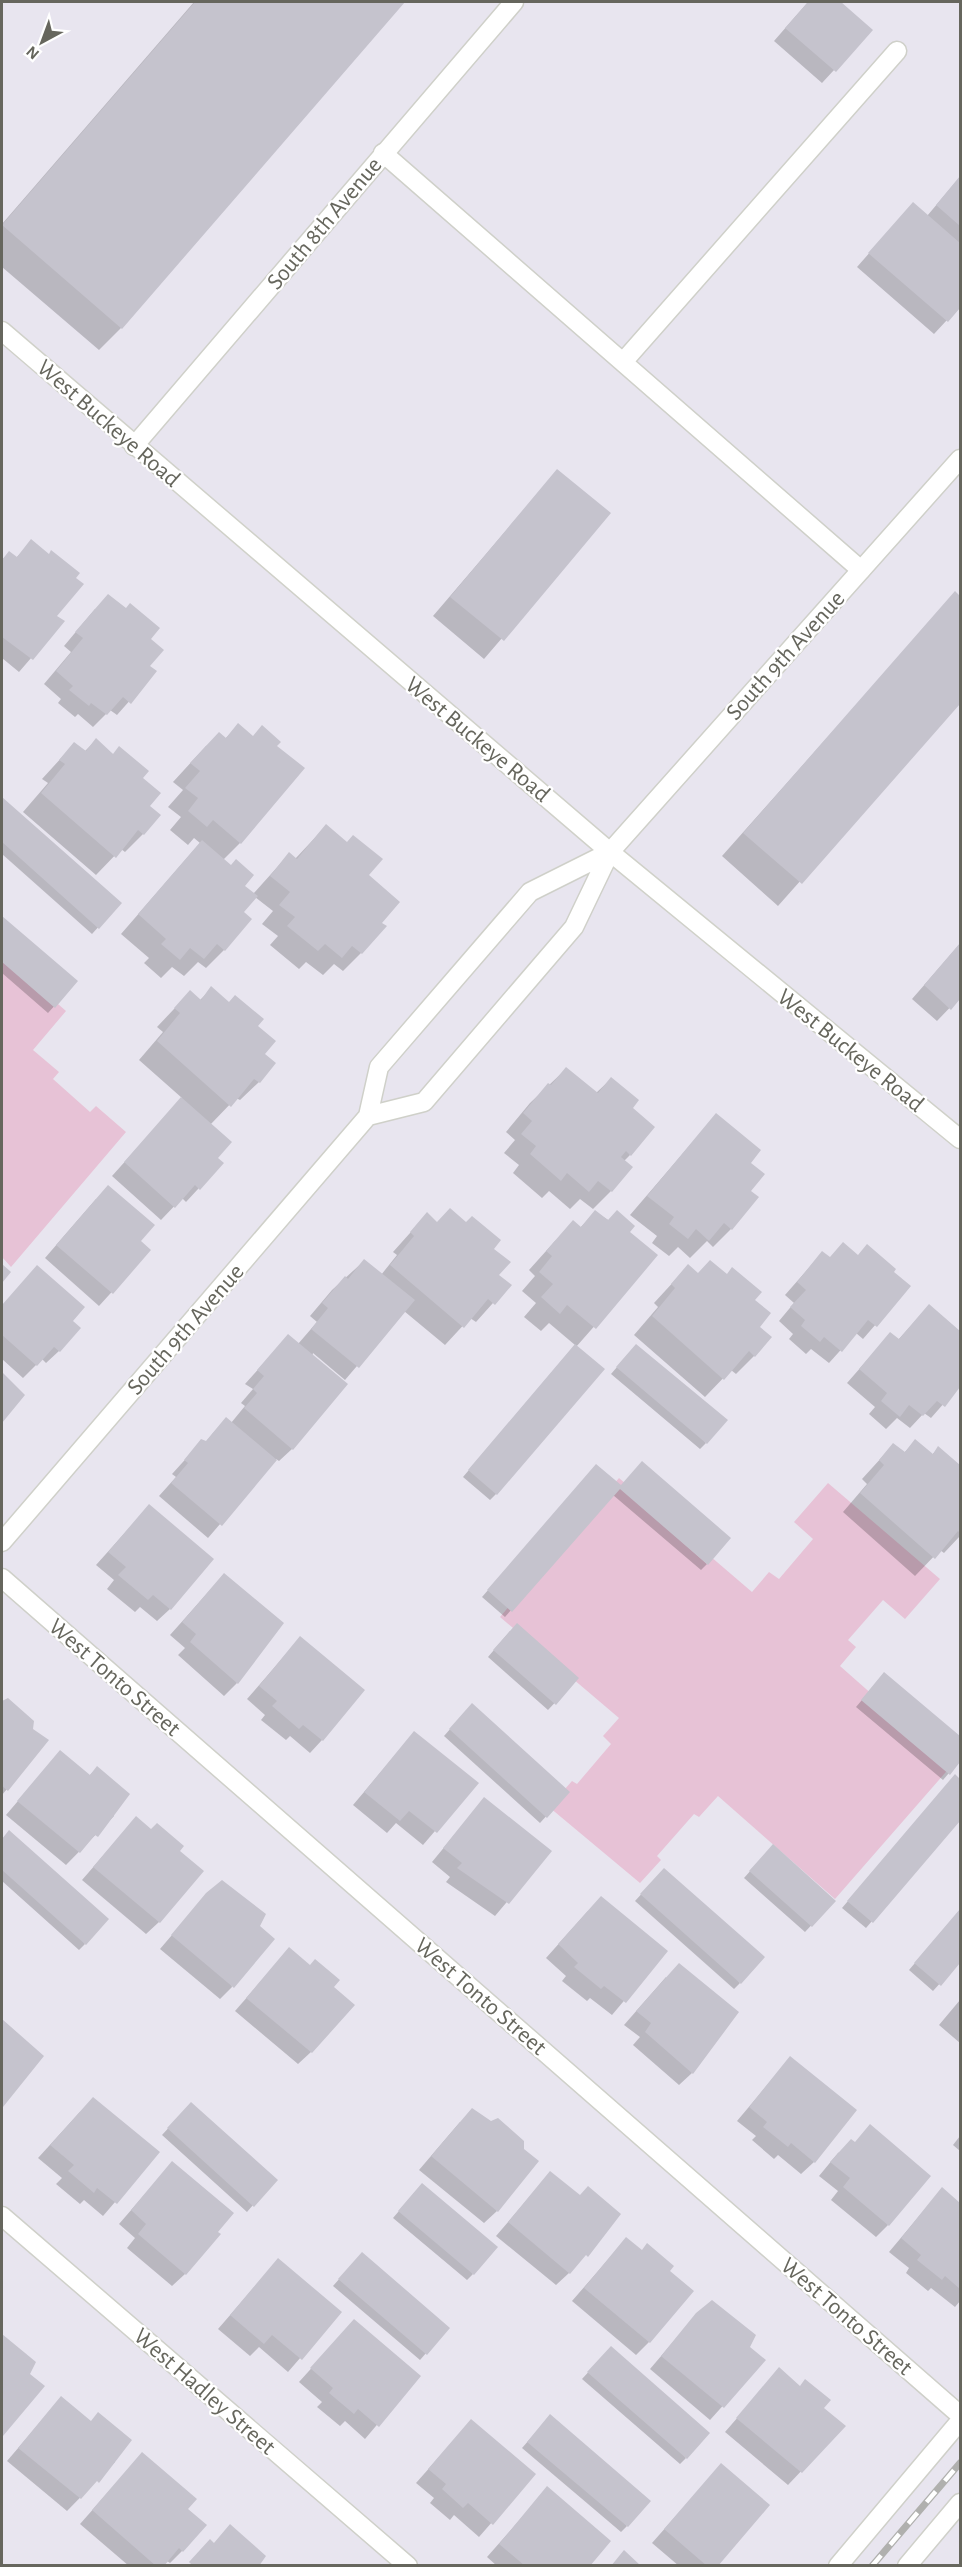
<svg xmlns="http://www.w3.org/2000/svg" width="962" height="2567" font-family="'Alegreya Sans',sans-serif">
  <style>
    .green { fill: #e7c2d6 }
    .shadow { fill: #0003 }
    .building { fill: #c5c3cd }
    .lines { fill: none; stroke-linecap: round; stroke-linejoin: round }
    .service-casing { stroke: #cfd0c9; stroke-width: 21 }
    .minor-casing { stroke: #cfd0c9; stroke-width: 21 }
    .secondary-casing { stroke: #d0d1c9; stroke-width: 21 }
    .service { stroke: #fff; stroke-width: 18 }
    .minor { stroke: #fff; stroke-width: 18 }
    .secondary { stroke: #fff; stroke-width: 18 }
    .rail-casing { stroke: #b0b0ae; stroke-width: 7 }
    .rail { stroke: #fff; stroke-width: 4.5; stroke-dasharray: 14; stroke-linecap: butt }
    .labels { text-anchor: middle; stroke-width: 4.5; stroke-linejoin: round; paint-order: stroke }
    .street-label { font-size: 24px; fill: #66665d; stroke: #fff }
  </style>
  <rect width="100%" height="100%" fill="#e8e5ef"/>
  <!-- green -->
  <path class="green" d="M 2,955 L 66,1011 L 33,1050 L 59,1072 L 53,1079 L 90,1112 L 96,1106 L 126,1132 L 11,1267 L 2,1257 Z
    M 619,1478 L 752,1592 L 769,1572 L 779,1579 L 813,1539 L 794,1522 L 828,1483 L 940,1579 L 905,1619 L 883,1600 L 848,1640 L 856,1647 L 840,1666 L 952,1765 L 835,1899 L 718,1796 L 699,1817 L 694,1814 L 657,1856 L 661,1860 L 640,1883 L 549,1807 L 572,1781 L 577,1784 L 611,1744 L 603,1736 L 619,1718 L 500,1617 Z"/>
  <!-- shadow -->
  <path class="shadow" d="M 194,2 L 403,2 L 121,328 L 99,350 L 2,267 L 2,224 Z
    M 808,2 L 838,2 L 871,30 L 822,83 L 774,41 Z
    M 960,177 L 960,306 L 934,334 L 857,267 L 901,217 L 927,216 Z
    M 557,471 L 609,514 L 484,659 L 433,616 Z
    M 32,541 L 48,555 L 55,616 L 63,621 L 19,672 L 2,658 L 2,560 L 9,553 L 16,558 Z
    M 956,593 L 960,598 L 960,701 L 778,906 L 722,856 Z
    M 95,609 L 148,639 L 148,667 L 155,672 L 117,715 L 110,710 L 93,727 L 78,714 L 75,717 L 58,703 L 61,699 L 44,684 L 71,652 L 64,646 Z
    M 238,725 L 240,843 L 223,860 L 242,886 L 253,894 L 289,854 L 295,859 L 326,826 L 367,876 L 380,924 L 361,953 L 343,971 L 334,964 L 323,975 L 306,962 L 299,969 L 270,945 L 278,936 L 262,924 L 273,911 L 255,897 L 242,913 L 224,950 L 206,968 L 198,962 L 184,976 L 172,967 L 161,978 L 144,963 L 149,958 L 121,934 L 200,843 L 194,838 L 188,845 L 170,830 L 181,817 L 168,807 L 183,790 L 173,782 L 206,746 L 225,739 Z
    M 96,740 L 141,778 L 148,806 L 143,834 L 125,852 L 121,849 L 96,875 L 23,812 L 48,783 L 42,779 L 74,744 L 84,752 Z
    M 2,799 L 120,903 L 92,934 L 2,854 Z
    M 2,918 L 76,982 L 48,1013 L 2,973 Z
    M 960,944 L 960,997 L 937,1021 L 912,999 Z
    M 211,989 L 256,1026 L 263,1054 L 259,1082 L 240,1100 L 236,1098 L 210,1125 L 216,1158 L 222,1163 L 186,1202 L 182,1198 L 161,1220 L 112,1176 L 182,1098 L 139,1060 L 163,1032 L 157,1027 L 190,992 L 199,1001 Z
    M 566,1069 L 596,1093 L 611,1079 L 630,1155 L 624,1161 L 611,1191 L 593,1209 L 580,1199 L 570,1209 L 549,1191 L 542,1198 L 513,1173 L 519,1165 L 504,1153 L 515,1140 L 506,1132 L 530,1103 Z
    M 716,1115 L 749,1163 L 749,1191 L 731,1229 L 713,1247 L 707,1241 L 690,1258 L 678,1247 L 669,1256 L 652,1243 L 657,1236 L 630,1215 Z
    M 96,1199 L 149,1251 L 99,1306 L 45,1258 Z
    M 595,1212 L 628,1232 L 656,1256 L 576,1347 L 496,1494 L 490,1500 L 463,1477 L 575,1345 L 549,1323 L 541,1331 L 524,1317 L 536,1303 L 522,1291 L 535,1276 L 529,1270 L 555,1241 L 580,1228 Z
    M 427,1214 L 437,1223 L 492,1249 L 497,1276 L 509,1285 L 476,1322 L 470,1318 L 445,1345 L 404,1311 L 345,1380 L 313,1353 L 292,1449 L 279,1461 L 276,1459 L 208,1538 L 159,1496 L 176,1477 L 172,1474 L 202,1441 L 205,1443 L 214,1432 L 231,1423 L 245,1406 L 241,1403 L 253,1389 L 245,1384 L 288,1336 L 298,1344 L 317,1322 L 310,1316 L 332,1290 L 364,1261 L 381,1275 L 397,1255 L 393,1252 Z
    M 822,1253 L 829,1258 L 891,1272 L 909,1286 L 863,1339 L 856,1333 L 829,1363 L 811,1349 L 806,1354 L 789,1339 L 793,1334 L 779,1321 L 794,1303 L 785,1295 Z
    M 688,1266 L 697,1274 L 753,1300 L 758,1327 L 754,1356 L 736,1374 L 731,1370 L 705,1397 L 634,1335 L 658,1307 L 654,1303 Z
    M 25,1280 L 71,1321 L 59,1351 L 46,1363 L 42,1359 L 23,1378 L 2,1359 L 2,1306 Z
    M 929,1306 L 960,1333 L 960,1385 L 931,1418 L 924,1413 L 910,1428 L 897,1418 L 886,1429 L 869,1414 L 875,1407 L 847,1383 L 890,1334 L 898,1340 Z
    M 630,1352 L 706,1443 L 700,1449 L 611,1374 Z
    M 2,1374 L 23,1395 L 2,1421 Z
    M 915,1441 L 932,1455 L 938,1448 L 960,1467 L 960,1536 L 944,1553 L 940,1550 L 915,1576 L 843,1512 L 867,1484 L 862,1479 L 893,1445 L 904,1453 Z
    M 597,1466 L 707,1564 L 701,1570 L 613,1495 L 505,1617 L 482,1597 Z
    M 149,1506 L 170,1609 L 157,1621 L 140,1607 L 135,1612 L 107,1589 L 114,1580 L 96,1565 Z
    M 212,1588 L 237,1683 L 224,1696 L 178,1655 L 185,1648 L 170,1635 Z
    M 510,1631 L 577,1679 L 548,1710 L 488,1657 Z
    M 300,1638 L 322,1740 L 310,1753 L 290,1736 L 286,1740 L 261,1720 L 265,1715 L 247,1699 Z
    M 884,1674 L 960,1738 L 960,1760 L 943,1780 L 856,1707 Z
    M 8,1699 L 31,1729 L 47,1741 L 2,1795 L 2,1702 Z
    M 466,1711 L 568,1792 L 540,1823 L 444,1736 Z
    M 414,1733 L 476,1783 L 423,1845 L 396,1823 L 387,1833 L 353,1805 Z
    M 60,1752 L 89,1776 L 97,1768 L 114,1816 L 66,1865 L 6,1815 Z
    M 955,1776 L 960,1781 L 960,1819 L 866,1928 L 842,1908 Z
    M 484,1799 L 550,1851 L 495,1916 L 446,1882 L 450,1877 L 432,1862 Z
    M 136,1818 L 178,1851 L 159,1922 L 146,1934 L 82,1880 Z
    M 9,1832 L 85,1944 L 79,1950 L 2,1881 L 2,1840 Z
    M 767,1852 L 834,1901 L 805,1932 L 744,1878 Z
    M 658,1876 L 740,1983 L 734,1989 L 635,1901 Z
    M 207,1894 L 232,1987 L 220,1999 L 160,1949 Z
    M 960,1910 L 960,1961 L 933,1991 L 909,1970 Z
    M 588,1911 L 666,1951 L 612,2015 L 590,1998 L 587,2001 L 562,1981 L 566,1976 L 546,1958 Z
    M 289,1949 L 332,1988 L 311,2052 L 298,2064 L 235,2011 Z
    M 666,1977 L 692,2073 L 679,2085 L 633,2045 L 640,2037 L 624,2025 Z
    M 960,2000 L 960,2043 L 939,2025 Z
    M 2,2021 L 42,2056 L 2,2107 Z
    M 790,2058 L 814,2162 L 801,2174 L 778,2155 L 774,2159 L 752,2140 L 756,2136 L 737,2121 Z
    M 185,2110 L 253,2205 L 247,2212 L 162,2135 Z
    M 80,2112 L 158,2152 L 103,2216 L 84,2200 L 80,2204 L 56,2184 L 62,2178 L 38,2158 Z
    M 460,2122 L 497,2211 L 484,2223 L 419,2170 Z
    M 960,2136 L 960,2151 L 953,2145 Z
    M 854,2143 L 888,2225 L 876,2237 L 831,2200 L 838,2191 L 819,2176 L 838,2153 Z
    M 172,2163 L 185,2274 L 172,2286 L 127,2248 L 135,2238 L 119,2224 Z
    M 550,2173 L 580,2196 L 569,2273 L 556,2285 L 496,2236 Z
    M 942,2189 L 960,2205 L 960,2301 L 955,2307 L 931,2288 L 928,2291 L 906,2273 L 909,2268 L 889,2252 Z
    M 416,2191 L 473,2274 L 467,2280 L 393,2218 Z
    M 626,2239 L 668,2271 L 649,2342 L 636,2355 L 572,2301 Z
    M 278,2260 L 340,2312 L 288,2372 L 259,2347 L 250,2356 L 218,2329 Z
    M 356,2260 L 448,2328 L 420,2360 L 333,2286 Z
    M 697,2314 L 748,2347 L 764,2360 L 710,2420 L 650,2369 Z
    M 354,2321 L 418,2376 L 365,2439 L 345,2421 L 340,2426 L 317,2407 L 322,2402 L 299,2382 Z
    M 2,2336 L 34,2362 L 28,2374 L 43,2387 L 2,2435 Z
    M 605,2354 L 686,2458 L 680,2464 L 582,2379 Z
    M 779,2370 L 822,2408 L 806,2466 L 788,2485 L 725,2432 Z
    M 61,2398 L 115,2462 L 67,2511 L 7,2461 Z
    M 471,2421 L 534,2474 L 479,2537 L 454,2515 L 450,2520 L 430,2503 L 434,2498 L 416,2483 Z
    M 544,2423 L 627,2526 L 621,2532 L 522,2448 Z
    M 142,2454 L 186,2509 L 182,2551 L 170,2563 L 167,2561 L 162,2566 L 129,2566 L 80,2524 Z
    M 721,2465 L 716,2566 L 679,2566 L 652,2543 Z
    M 547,2489 L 588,2566 L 497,2566 L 487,2557 Z"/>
  <!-- building -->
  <path class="building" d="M 195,2 L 405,2 L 122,329 L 2,225 Z
    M 808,2 L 841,2 L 873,30 L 836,72 L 785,28 Z
    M 960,176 L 960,226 L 936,205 Z
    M 913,202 L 960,243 L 960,308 L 948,322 L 868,253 Z
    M 557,469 L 611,513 L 504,641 L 450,597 Z
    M 31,539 L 49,554 L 51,550 L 80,573 L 76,578 L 84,584 L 57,616 L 65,621 L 33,660 L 2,637 L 2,560 L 9,551 L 17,557 Z
    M 955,591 L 960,596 L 960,704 L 802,884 L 743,833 Z
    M 108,594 L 126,608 L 130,603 L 160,628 L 151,639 L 164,650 L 150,666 L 157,671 L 131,704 L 123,697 L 107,715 L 91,703 L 89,706 L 69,690 L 73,686 L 56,671 L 83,638 L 75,632 Z
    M 238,723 L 253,736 L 262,725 L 281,742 L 277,746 L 305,768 L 241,844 L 213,820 L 207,827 L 188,811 L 198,798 L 185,788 L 200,771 L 190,763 L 219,732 L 226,738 Z
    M 96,738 L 113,754 L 119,746 L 149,771 L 143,778 L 161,793 L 150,806 L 161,815 L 144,835 L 138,830 L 116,858 L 41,793 L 65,764 L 59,760 L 74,742 L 86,751 Z
    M 2,797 L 122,903 L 99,929 L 2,842 Z
    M 326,824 L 347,842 L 353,835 L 383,859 L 369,875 L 400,902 L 382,923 L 387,926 L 362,954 L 352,946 L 342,958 L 325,944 L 318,951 L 287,926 L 295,917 L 279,905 L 290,892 L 270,876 L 289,852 L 297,859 Z
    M 202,840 L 231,865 L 236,859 L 254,875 L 245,886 L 258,896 L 244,912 L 252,919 L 225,951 L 217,944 L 204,959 L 190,948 L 180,960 L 161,944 L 166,939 L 138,914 Z
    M 2,916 L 78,981 L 55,1008 L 2,962 Z
    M 960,943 L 960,999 L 951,1010 L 924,985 Z
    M 211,986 L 229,1002 L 235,995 L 264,1019 L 258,1026 L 276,1041 L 265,1054 L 276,1063 L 260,1083 L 254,1079 L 231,1107 L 157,1041 L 180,1013 L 174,1008 L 190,990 L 201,1000 Z
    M 566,1067 L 598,1093 L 611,1077 L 639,1100 L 633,1108 L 655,1127 L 631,1156 L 626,1151 L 621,1157 L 633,1167 L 612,1192 L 598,1181 L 589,1192 L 567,1173 L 561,1181 L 530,1154 L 536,1146 L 521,1134 L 532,1121 L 523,1113 L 548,1083 L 551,1085 Z
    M 181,1097 L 232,1142 L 218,1158 L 224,1163 L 200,1190 L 195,1185 L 175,1208 L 124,1162 Z
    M 716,1113 L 761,1150 L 751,1163 L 765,1174 L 751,1191 L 759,1197 L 732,1230 L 724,1223 L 709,1241 L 696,1229 L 688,1239 L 669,1224 L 674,1217 L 647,1196 Z
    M 108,1185 L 155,1225 L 141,1241 L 151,1250 L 113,1294 L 56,1245 Z
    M 450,1208 L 466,1222 L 472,1216 L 501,1240 L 494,1249 L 511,1262 L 499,1275 L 512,1285 L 495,1305 L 488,1299 L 464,1328 L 390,1265 L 414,1236 L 410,1232 L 427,1212 L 437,1222 Z
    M 595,1210 L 608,1220 L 617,1210 L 635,1226 L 630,1232 L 658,1255 L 596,1329 L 567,1305 L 560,1314 L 541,1297 L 553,1284 L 539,1272 L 552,1256 L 546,1251 L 573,1220 L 581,1227 Z
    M 843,1242 L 858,1255 L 867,1244 L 896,1269 L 894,1272 L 911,1286 L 877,1327 L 868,1320 L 842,1352 L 824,1337 L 820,1342 L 801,1326 L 805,1320 L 790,1307 L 806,1290 L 797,1282 L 822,1251 L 830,1257 Z
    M 364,1259 L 415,1300 L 359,1368 L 311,1329 L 328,1308 L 322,1303 L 345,1276 L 348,1279 Z
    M 710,1260 L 727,1274 L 732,1267 L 762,1292 L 755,1300 L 771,1313 L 760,1327 L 772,1337 L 755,1357 L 749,1351 L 724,1380 L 652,1316 L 675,1288 L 671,1284 L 688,1264 L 698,1273 Z
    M 2,1264 L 11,1272 L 2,1283 Z
    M 37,1265 L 85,1307 L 73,1321 L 81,1328 L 60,1352 L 54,1347 L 37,1366 L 2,1335 L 2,1305 Z
    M 929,1304 L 960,1331 L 960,1387 L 945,1407 L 937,1401 L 923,1416 L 909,1405 L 900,1417 L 881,1401 L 887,1393 L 859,1369 L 890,1332 L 899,1339 Z
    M 288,1334 L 348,1384 L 293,1450 L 244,1408 L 257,1393 L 253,1389 L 264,1376 L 257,1370 Z
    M 575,1344 L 605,1369 L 497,1495 L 468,1470 Z
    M 636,1344 L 728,1420 L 707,1444 L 616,1367 Z
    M 2,1372 L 25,1395 L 2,1423 Z
    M 226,1417 L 277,1460 L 222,1526 L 171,1483 L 188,1463 L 184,1460 L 201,1439 L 206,1441 Z
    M 915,1439 L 933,1454 L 938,1446 L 960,1465 L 960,1533 L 958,1531 L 935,1559 L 860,1493 L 884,1465 L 879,1460 L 893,1443 L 905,1452 Z
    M 642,1461 L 731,1538 L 708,1565 L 620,1489 L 512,1612 L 487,1590 L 596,1464 L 621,1485 Z
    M 149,1504 L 214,1559 L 171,1610 L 153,1595 L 148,1600 L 118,1575 L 126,1567 L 108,1552 Z
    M 224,1573 L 284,1623 L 238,1684 L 190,1642 L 196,1634 L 182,1622 Z
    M 517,1623 L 579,1678 L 556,1705 L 493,1650 Z
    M 300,1636 L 365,1690 L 323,1741 L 303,1725 L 299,1729 L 272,1706 L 277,1701 L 259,1686 Z
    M 884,1672 L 960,1736 L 960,1762 L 950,1775 L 861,1700 Z
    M 8,1698 L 34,1721 L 33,1729 L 49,1740 L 8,1791 L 2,1786 L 2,1701 Z
    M 472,1703 L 570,1792 L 547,1818 L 449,1729 Z
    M 414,1731 L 479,1783 L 437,1833 L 409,1811 L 400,1821 L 364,1792 Z
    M 60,1750 L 90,1775 L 97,1766 L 130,1794 L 98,1837 L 95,1835 L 80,1853 L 17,1801 Z
    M 955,1774 L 960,1779 L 960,1821 L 873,1923 L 847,1901 Z
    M 484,1797 L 552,1851 L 509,1904 L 457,1868 L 462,1863 L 443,1848 Z
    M 136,1816 L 151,1829 L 157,1823 L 184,1846 L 180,1851 L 204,1871 L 160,1923 L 93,1867 Z
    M 9,1830 L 109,1919 L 86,1945 L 2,1870 L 2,1839 Z
    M 773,1844 L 836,1901 L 812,1927 L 749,1871 Z
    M 664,1868 L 765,1957 L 741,1984 L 640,1894 Z
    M 222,1880 L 266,1914 L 260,1926 L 275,1939 L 234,1988 L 171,1935 L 206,1893 Z
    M 601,1896 L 668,1951 L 626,2003 L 604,1986 L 601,1989 L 574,1967 L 578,1963 L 558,1944 Z
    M 960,1909 L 960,1963 L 941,1986 L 914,1963 Z
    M 289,1947 L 310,1965 L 315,1959 L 340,1980 L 334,1987 L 355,2005 L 312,2053 L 246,1998 Z
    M 679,1963 L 739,2012 L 693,2074 L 645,2032 L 651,2023 L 636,2011 Z
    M 2,2019 L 44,2056 L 3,2107 L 2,2106 Z
    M 790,2056 L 857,2110 L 815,2163 L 791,2143 L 788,2147 L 763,2127 L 767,2122 L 749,2107 Z
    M 93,2097 L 160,2152 L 117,2204 L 97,2188 L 94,2193 L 68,2171 L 74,2165 L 50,2145 Z
    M 191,2102 L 278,2180 L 254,2207 L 167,2128 Z
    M 472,2108 L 491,2121 L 498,2118 L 524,2141 L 524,2149 L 539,2161 L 498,2212 L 431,2156 Z
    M 870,2124 L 931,2176 L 889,2226 L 843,2187 L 850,2178 L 830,2162 L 851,2139 L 855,2142 Z
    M 172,2161 L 234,2213 L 218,2232 L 221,2234 L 186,2275 L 138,2234 L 146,2224 L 131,2210 Z
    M 550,2171 L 580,2195 L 588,2186 L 621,2214 L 588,2257 L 586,2255 L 570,2274 L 508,2222 Z
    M 422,2183 L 498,2247 L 474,2275 L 398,2211 Z
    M 942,2187 L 960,2203 L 960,2289 L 945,2276 L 942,2280 L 917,2260 L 921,2255 L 901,2238 Z
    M 626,2237 L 642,2250 L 647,2243 L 674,2266 L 670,2271 L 694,2291 L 650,2343 L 584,2288 Z
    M 362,2252 L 450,2328 L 427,2355 L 338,2279 Z
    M 278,2258 L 342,2312 L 302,2360 L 272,2335 L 264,2344 L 230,2315 Z
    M 712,2300 L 756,2335 L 750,2347 L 766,2360 L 724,2408 L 661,2356 L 696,2313 Z
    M 354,2319 L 421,2376 L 379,2427 L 358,2409 L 354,2414 L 329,2393 L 333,2388 L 310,2368 Z
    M 2,2334 L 36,2362 L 30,2374 L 45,2386 L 3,2436 Z
    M 611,2346 L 710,2433 L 687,2459 L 587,2372 Z
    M 779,2367 L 800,2386 L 805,2379 L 831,2400 L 824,2408 L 846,2426 L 802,2473 L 736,2418 Z
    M 61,2396 L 91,2421 L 98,2412 L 132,2440 L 99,2483 L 97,2481 L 81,2499 L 18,2448 Z
    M 550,2414 L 651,2501 L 628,2527 L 527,2442 Z
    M 471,2419 L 536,2474 L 493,2525 L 468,2503 L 463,2508 L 442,2489 L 446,2484 L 428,2469 Z
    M 142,2452 L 197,2499 L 188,2509 L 207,2525 L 183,2552 L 179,2548 L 164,2566 L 156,2566 L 92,2510 Z
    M 721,2463 L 770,2505 L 718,2566 L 707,2566 L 664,2529 Z
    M 547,2486 L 611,2541 L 590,2566 L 525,2566 L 499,2544 Z
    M 230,2524 L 266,2556 L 259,2566 L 193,2566 L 189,2562 L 210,2539 L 214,2543 Z
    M 624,2550 L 641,2566 L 611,2566 Z"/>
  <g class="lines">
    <!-- service casing -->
    <g class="service-casing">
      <path id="service" d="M 383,153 L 861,570
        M 623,362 L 897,51"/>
    </g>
    <!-- minor casing -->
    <g class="minor-casing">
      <path id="minor" d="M 134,446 L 514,2
        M 368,1116 L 424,1102 L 574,927 L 610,852 L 960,459
        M 2,1542 L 368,1116 L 379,1067 L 530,892 L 610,852
        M 2,1578 L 960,2415
        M 2,2216 L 408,2566
        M 838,2566 L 960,2421
        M 907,2566 L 960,2503"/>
    </g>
    <!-- secondary casing -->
    <g class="secondary-casing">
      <path id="secondary" d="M 2,331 L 610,852 L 960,1139"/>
    </g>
    <!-- service -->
    <use href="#service" class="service"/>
    <!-- minor -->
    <use href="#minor" class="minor"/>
    <!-- secondary -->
    <use href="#secondary" class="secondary"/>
    <!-- rail casing -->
    <g class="rail-casing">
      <path id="rail" d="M 872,2566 L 960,2463"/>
    </g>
    <!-- rail -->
    <use href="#rail" class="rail"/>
  </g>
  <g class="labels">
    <!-- street labels -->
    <g class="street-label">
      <text transform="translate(324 223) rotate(-50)" y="8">South 8th Avenue</text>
      <text transform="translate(109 423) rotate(41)" y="8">West Buckeye Road</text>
      <text transform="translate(785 655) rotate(-48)" y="8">South 9th Avenue</text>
      <text transform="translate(478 739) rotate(40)" y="8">West Buckeye Road</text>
      <text transform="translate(851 1050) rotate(39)" y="8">West Buckeye Road</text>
      <text transform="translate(185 1329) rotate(-49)" y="8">South 9th Avenue</text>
      <text transform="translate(115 1677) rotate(41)" y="8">West Tonto Street</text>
      <text transform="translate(481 1996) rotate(41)" y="8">West Tonto Street</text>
      <text transform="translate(847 2316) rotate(41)" y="8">West Tonto Street</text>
      <text transform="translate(205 2391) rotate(41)" y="8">West Hadley Street</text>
    </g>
  </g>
  <!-- border -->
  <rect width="962" height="2567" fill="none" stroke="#66665d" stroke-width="6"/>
  <!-- north arrow -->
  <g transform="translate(42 42) rotate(221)" stroke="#ffffff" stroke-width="4.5" paint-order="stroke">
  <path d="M0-4.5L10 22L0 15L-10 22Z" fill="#66665d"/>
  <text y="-9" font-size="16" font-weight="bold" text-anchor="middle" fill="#66665d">N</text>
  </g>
</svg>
